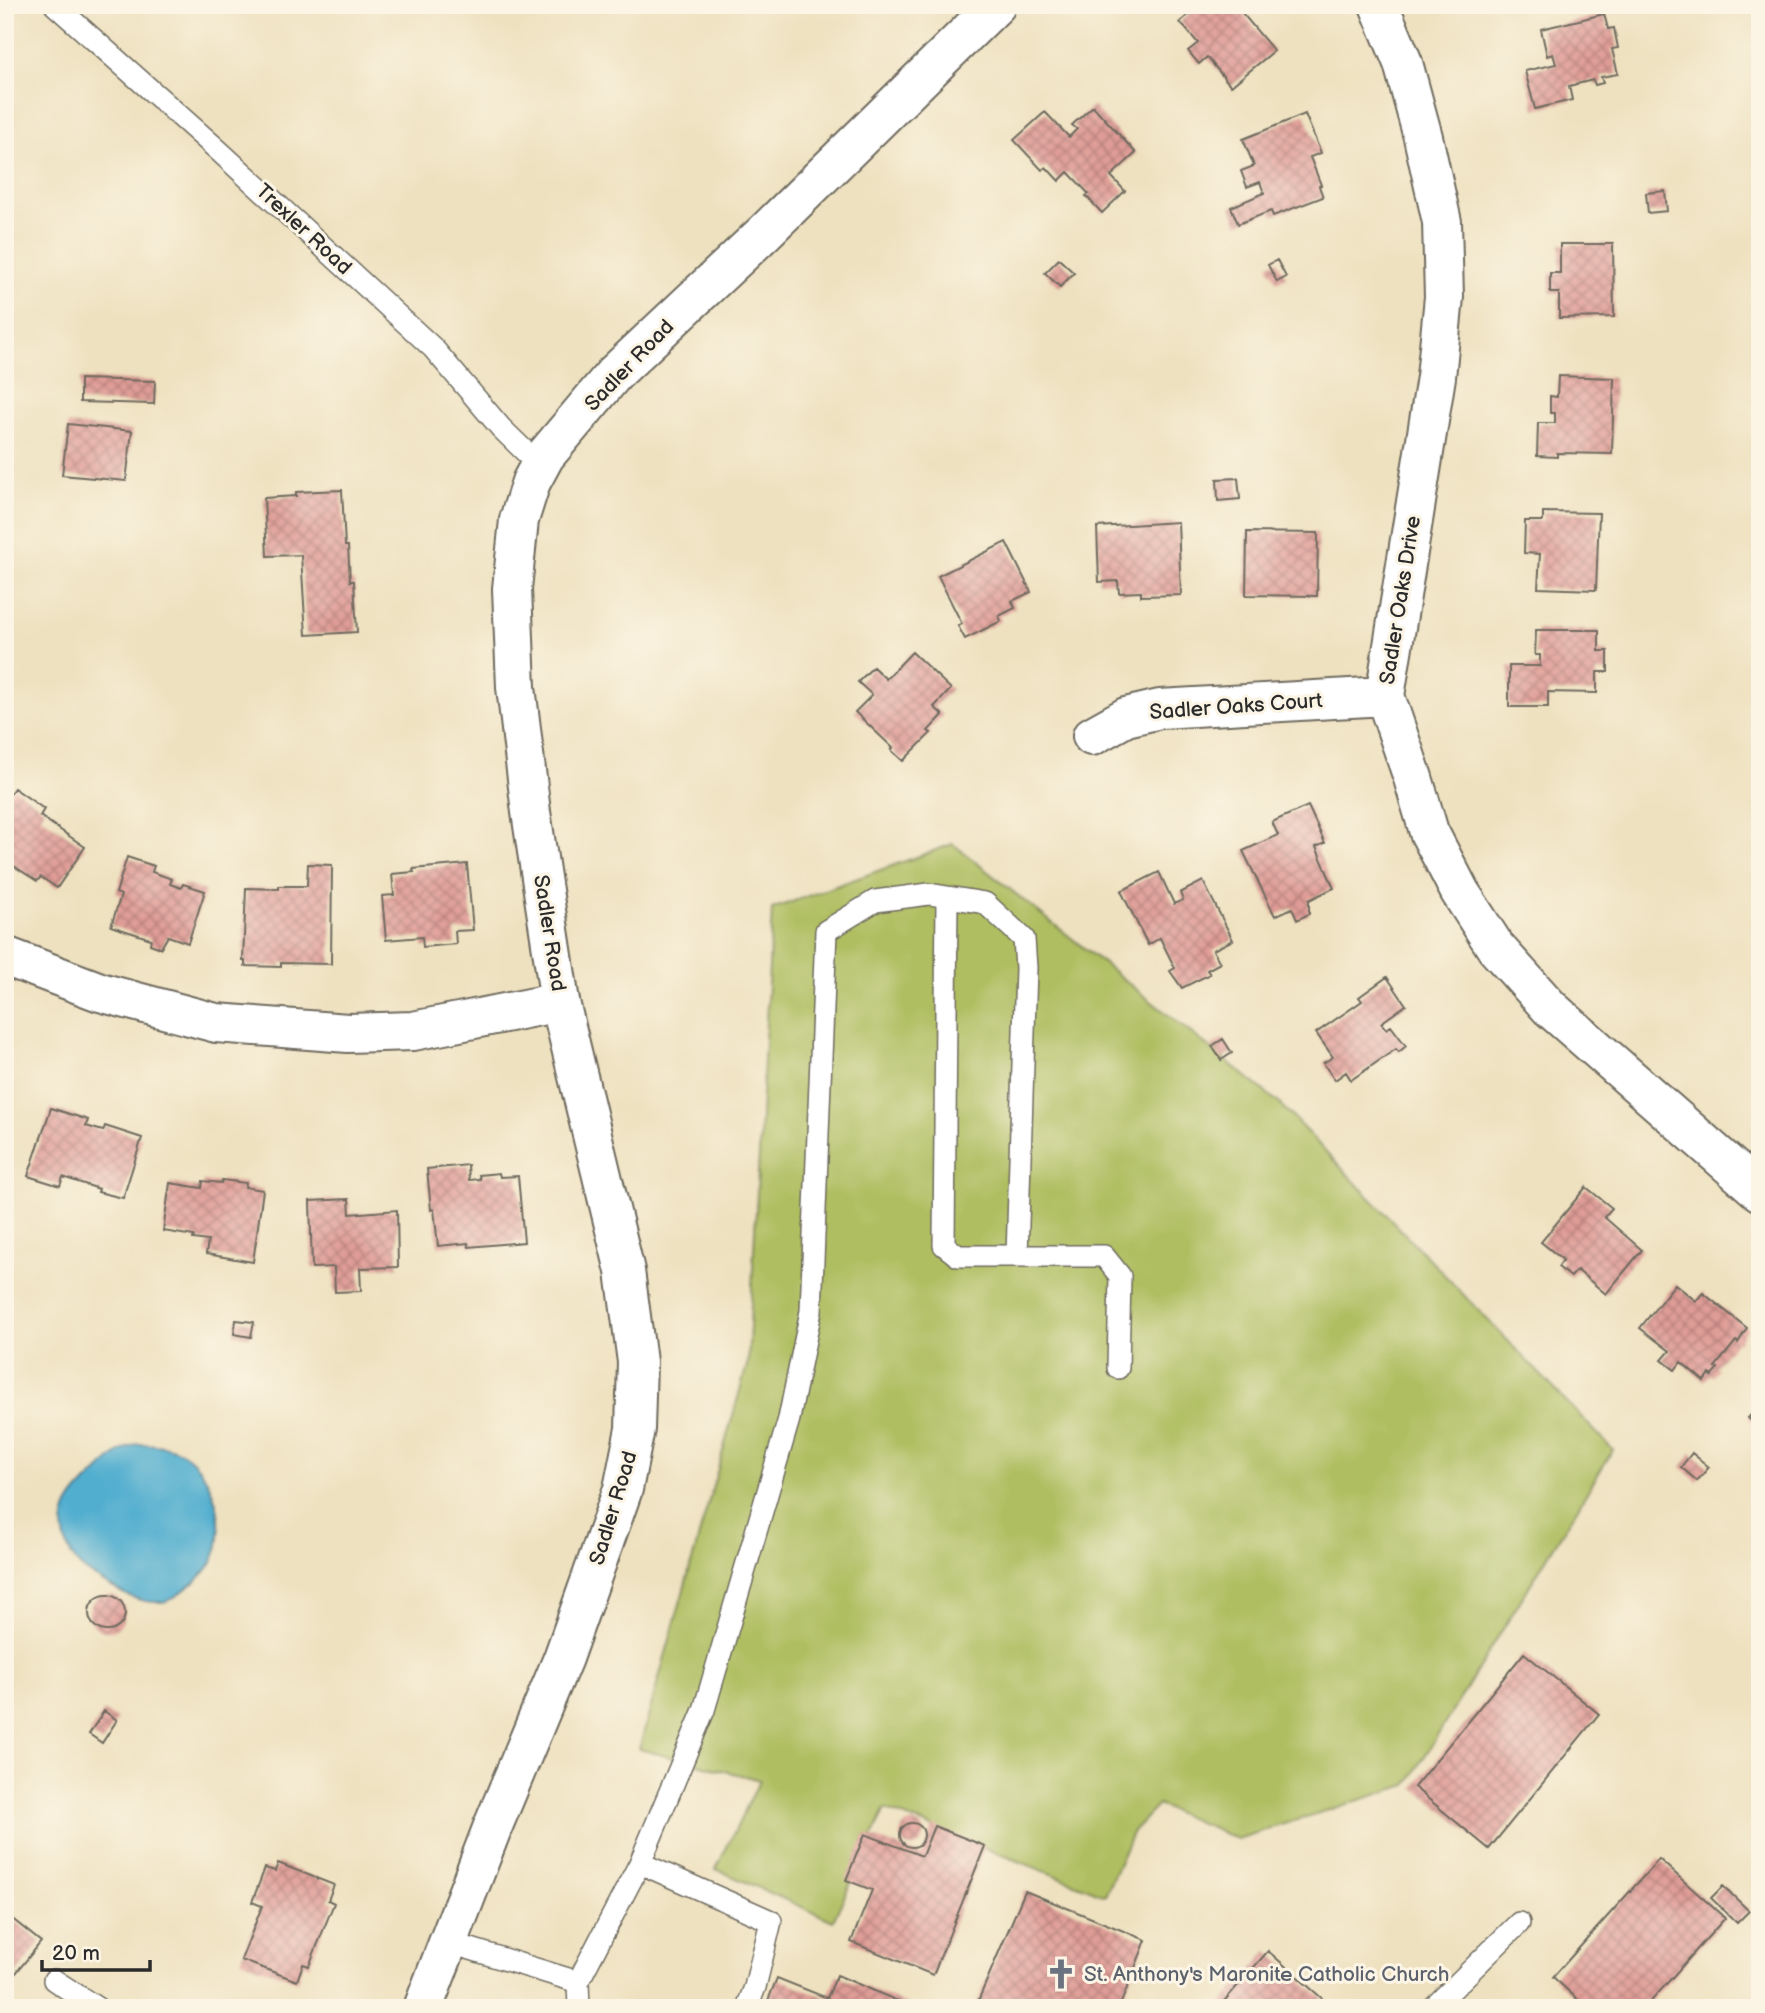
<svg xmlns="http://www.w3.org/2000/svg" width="1765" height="2013" font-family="'Balsamiq Sans',sans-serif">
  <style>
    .green { fill: #afbe60; stroke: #6d7446; stroke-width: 2 }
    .water { fill: #51aecf; stroke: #3e6c7d; stroke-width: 2 }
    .building { fill: url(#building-cross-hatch) }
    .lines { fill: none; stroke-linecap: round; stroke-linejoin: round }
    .lane-casing { stroke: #6f6b5f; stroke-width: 24 }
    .street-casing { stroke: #6f6b5f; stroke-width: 42 }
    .secondary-casing { stroke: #6f6b5f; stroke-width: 42 }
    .lane { stroke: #fff; stroke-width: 21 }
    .street { stroke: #fff; stroke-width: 38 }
    .secondary { stroke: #fff; stroke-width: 38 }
    .labels { text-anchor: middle; stroke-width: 6; stroke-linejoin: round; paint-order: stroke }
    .street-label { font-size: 21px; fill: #2b2b2b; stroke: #fcf5e5 }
    .worship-label { font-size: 21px; fill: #5b616d; stroke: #fcf5e5; text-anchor: start }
  </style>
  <defs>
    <pattern id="building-cross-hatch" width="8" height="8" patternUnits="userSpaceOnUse" patternTransform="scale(1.75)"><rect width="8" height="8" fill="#e09d97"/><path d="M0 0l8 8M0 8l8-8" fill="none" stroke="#b6807b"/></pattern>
  </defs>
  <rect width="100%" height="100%" fill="#fcf5e5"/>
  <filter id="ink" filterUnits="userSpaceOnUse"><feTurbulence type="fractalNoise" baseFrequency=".0143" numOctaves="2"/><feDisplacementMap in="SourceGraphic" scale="14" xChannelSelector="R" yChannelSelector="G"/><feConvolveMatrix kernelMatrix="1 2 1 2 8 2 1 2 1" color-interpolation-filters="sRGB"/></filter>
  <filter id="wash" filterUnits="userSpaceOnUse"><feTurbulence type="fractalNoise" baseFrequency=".00686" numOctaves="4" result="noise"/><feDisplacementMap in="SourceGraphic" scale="28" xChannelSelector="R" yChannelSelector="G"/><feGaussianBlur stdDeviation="1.57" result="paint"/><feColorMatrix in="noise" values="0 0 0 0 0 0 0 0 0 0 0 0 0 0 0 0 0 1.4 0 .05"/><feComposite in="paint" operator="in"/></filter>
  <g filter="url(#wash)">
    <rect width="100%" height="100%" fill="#eee1bf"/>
    <!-- green -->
    <path class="green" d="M 953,844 L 1278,1102 L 1613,1450 L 1407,1785 L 1237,1839 L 1158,1805 L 1133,1831 L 1105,1895 L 885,1809 L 833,1921 L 716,1869 L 760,1780 L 639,1749 L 748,1362 L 772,909 Z"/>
    <!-- water -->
    <path class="water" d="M 138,1444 C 153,1444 170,1445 184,1454 C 214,1474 229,1528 213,1560 C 207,1573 194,1583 183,1591 C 174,1598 167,1603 155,1602 C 132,1602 111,1586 92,1575 C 69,1563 56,1530 68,1506 C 75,1492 88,1481 99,1470 C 112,1458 119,1449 138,1444 Z"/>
    <g id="blocks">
      <!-- building -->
      <path class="building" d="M 1200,5 L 1252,5 L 1242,13 L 1274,51 L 1231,86 L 1207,57 L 1199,64 L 1188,51 L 1198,43 L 1180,22 Z
        M 1604,14 L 1608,29 L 1614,28 L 1618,48 L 1612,49 L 1618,74 L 1601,77 L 1603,83 L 1595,85 L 1593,80 L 1569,86 L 1572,100 L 1535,109 L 1525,71 L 1556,64 L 1553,54 L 1547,56 L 1541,29 Z
        M 1093,106 L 1136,153 L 1111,176 L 1125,191 L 1102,213 L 1086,196 L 1089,194 L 1068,172 L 1059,181 L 1046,167 L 1042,170 L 1014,140 L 1045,112 L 1069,137 L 1077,129 L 1072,125 Z
        M 1305,114 L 1321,153 L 1310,157 L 1321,185 L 1319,186 L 1323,197 L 1273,216 L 1271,211 L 1238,224 L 1231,207 L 1264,193 L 1260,182 L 1247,187 L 1241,171 L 1254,166 L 1243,139 Z
        M 1665,191 L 1667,211 L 1648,213 L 1646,193 Z
        M 1560,244 L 1613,244 L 1614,317 L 1559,318 L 1559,293 L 1550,293 L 1550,273 L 1560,273 Z
        M 1059,259 L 1074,273 L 1060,287 L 1045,273 Z
        M 1277,260 L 1286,277 L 1277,282 L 1268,265 Z
        M 1558,376 L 1614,378 L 1612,454 L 1557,453 L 1557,457 L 1537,456 L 1538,423 L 1555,423 L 1555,413 L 1550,413 L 1550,396 L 1557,397 Z
        M 80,379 L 155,381 L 154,404 L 80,402 Z
        M 68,424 L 132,431 L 126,481 L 62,475 Z
        M 1238,478 L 1240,499 L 1218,501 L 1217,479 Z
        M 342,490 L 345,546 L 348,546 L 350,581 L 354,581 L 357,632 L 306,635 L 301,555 L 267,556 L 264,498 L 296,496 L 296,492 Z
        M 1543,512 L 1599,513 L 1596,590 L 1538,588 L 1540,554 L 1524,553 L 1525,521 L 1543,521 Z
        M 1178,522 L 1181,595 L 1141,596 L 1141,592 L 1119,593 L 1118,581 L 1099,582 L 1097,527 Z
        M 1247,532 L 1318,533 L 1317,596 L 1246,595 Z
        M 1006,542 L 1031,592 L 1012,601 L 1015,608 L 999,616 L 1001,621 L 965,639 L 958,626 L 962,624 L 938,576 Z
        M 1536,630 L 1599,630 L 1599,651 L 1608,651 L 1608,672 L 1597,672 L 1597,693 L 1548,692 L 1548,707 L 1509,707 L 1509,666 L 1540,666 L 1540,655 L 1535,655 Z
        M 912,652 L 951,689 L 934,707 L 943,715 L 928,731 L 931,733 L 903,761 L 891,750 L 893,748 L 855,712 L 872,695 L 858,682 L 873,667 L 886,679 Z
        M 14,788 L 44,809 L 40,816 L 85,847 L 57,888 L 41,877 L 37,881 L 9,863 L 5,870 L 5,801 Z
        M 1308,806 L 1325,843 L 1316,847 L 1334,888 L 1309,900 L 1309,914 L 1297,920 L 1292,908 L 1275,916 L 1243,851 L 1278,835 L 1272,822 Z
        M 127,857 L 154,866 L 152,872 L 172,879 L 170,884 L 181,888 L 183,884 L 205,891 L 188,943 L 168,936 L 161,948 L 150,944 L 151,939 L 111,926 L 121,895 L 116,893 Z
        M 308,864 L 332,865 L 331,964 L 281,963 L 281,967 L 245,966 L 245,961 L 243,961 L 246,888 L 279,889 L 279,886 L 307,886 Z
        M 467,864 L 473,930 L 455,931 L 456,944 L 423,947 L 422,937 L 386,940 L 382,896 L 394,895 L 392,874 L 414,872 L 413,869 Z
        M 1159,872 L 1174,904 L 1183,900 L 1180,893 L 1203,881 L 1233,940 L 1213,950 L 1220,963 L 1207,970 L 1210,974 L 1182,988 L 1170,971 L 1175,968 L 1160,938 L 1148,945 L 1121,891 Z
        M 1387,977 L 1406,1005 L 1381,1023 L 1386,1029 L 1391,1026 L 1406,1046 L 1399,1052 L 1396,1049 L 1351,1080 L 1346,1072 L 1335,1080 L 1323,1063 L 1333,1057 L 1316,1033 L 1362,1001 L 1359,997 Z
        M 1223,1039 L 1232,1053 L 1221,1060 L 1212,1046 Z
        M 51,1108 L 88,1120 L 86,1126 L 103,1131 L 105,1126 L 142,1138 L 123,1198 L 98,1192 L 99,1189 L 63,1177 L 60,1186 L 28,1176 Z
        M 468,1165 L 469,1180 L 480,1179 L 479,1175 L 499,1173 L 500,1177 L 518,1176 L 524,1242 L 469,1247 L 468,1243 L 438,1246 L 434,1209 L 431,1210 L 427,1169 Z
        M 222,1180 L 246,1183 L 245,1187 L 263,1190 L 253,1262 L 206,1254 L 208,1241 L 193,1239 L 194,1236 L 163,1231 L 170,1183 L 202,1188 L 203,1181 L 221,1183 Z
        M 1586,1187 L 1612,1208 L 1604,1217 L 1642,1250 L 1606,1294 L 1577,1270 L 1571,1277 L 1558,1267 L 1563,1260 L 1541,1242 Z
        M 349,1199 L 350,1214 L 397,1210 L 398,1267 L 360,1268 L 361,1291 L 335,1292 L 334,1267 L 312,1268 L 310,1201 Z
        M 1675,1284 L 1696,1301 L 1703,1293 L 1747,1328 L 1738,1343 L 1736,1341 L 1715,1367 L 1718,1368 L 1712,1376 L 1710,1374 L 1704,1381 L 1681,1362 L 1675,1370 L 1662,1360 L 1670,1351 L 1640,1328 Z
        M 236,1320 L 254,1322 L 251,1337 L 234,1334 Z
        M 1760,1405 L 1760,1429 L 1748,1418 Z
        M 1692,1453 L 1709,1467 L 1697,1481 L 1681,1467 Z
        M89 1613a18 18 0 1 1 36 0a18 18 0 1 1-36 0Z
        M 1524,1653 L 1599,1714 L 1489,1849 L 1414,1787 Z
        M 104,1711 L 117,1720 L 102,1743 L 89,1734 Z
        M900 1835a12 12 0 1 1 24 0a12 12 0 1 1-24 0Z
        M 934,1826 L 985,1846 L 933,1975 L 851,1942 L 872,1890 L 846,1880 L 865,1834 L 922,1856 Z
        M 1659,1859 L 1725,1918 L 1645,2008 L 1587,2008 L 1553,1977 Z
        M 278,1863 L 334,1885 L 328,1900 L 334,1903 L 309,1966 L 303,1964 L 297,1981 L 241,1960 L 262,1906 L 252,1902 L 265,1868 L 275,1871 Z
        M 1723,1886 L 1749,1911 L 1737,1923 L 1711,1898 Z
        M 1025,1891 L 1146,1940 L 1119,2008 L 975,2008 Z
        M 5,1913 L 41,1942 L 12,1978 L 5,1973 Z
        M 1268,1951 L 1333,2008 L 1218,2008 Z
        M 837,1975 L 914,2008 L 765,2008 L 777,1978 L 827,1998 Z"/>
    </g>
  </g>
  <g filter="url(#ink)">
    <use href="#blocks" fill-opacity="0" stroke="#6f6b5f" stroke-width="2"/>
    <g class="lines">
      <!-- lane casing -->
      <g class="lane-casing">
        <path id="lane" d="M 55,5 L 218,150 L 433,348 L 501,428 L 540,466
          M 947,897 L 944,1245 L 958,1256 L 1104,1256 L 1120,1276 L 1118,1368
          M 640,1863 L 704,1710 L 789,1419 L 811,1311 L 826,931 L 875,901 L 929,894 L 985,903 L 1024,939 L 1026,968 L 1017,1256
          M 448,1942 L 578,1982
          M 54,1980 L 97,2008
          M 579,2008 L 578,1982 L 640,1863 L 771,1921 L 755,1987 L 747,2008
          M 1433,2008 L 1519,1923"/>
      </g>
      <!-- street casing -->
      <g class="street-casing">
        <path id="street" d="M 1379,5 L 1403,63 L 1423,137 L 1442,222 L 1444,297 L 1436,377 L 1385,696 L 1413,778 L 1429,832 L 1460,892 L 1496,948 L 1550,1008 L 1760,1192
          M 1092,736 L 1126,717 L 1160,709 L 1385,696
          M 5,956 L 100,992 L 216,1023 L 348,1033 L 413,1031 L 560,1002"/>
      </g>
      <!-- secondary casing -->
      <g class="secondary-casing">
        <path id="secondary" d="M 423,2008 L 493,1826 L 563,1658 L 623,1489 L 635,1429 L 637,1362 L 625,1271 L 560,1002 L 531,812 L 516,687 L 512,589 L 519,520 L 531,482 L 545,456 L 614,374 L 765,232 L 996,5"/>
      </g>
      <!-- lane -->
      <use href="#lane" class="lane"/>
      <!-- street -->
      <use href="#street" class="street"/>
      <!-- secondary -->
      <use href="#secondary" class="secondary"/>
    </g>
  </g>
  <!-- icons -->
  <defs>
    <g id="church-bare" transform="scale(2.415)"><path d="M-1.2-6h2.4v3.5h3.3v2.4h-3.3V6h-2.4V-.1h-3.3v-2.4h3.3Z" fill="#6b7280" stroke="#fcf5e5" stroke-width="2.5" paint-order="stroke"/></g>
  </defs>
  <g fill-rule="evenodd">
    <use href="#church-bare" x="1061" y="1974"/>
  </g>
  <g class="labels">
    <!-- street labels -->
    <g class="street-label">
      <text transform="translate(304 229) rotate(43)" y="7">Trexler Road</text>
      <text transform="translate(629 365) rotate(-46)" y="7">Sadler Road</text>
      <text transform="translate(1400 600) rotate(-81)" y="7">Sadler Oaks Drive</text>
      <text transform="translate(1236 706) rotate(-4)" y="7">Sadler Oaks Court</text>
      <text transform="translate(550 933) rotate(81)" y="7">Sadler Road</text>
      <text transform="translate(613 1508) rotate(-73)" y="7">Sadler Road</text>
    </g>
    <!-- worship labels -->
    <g class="worship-label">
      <text x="1084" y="1981">St. Anthony's Maronite Catholic Church</text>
    </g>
  </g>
  <!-- margin -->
  <rect width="1765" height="2013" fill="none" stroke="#fcf5e5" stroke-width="28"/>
  <!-- scale -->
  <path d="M42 1960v10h108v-10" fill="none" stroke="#2b2b2b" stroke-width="3.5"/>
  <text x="52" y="1960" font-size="21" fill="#2b2b2b" stroke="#fcf5e5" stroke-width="5" paint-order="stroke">20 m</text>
</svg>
